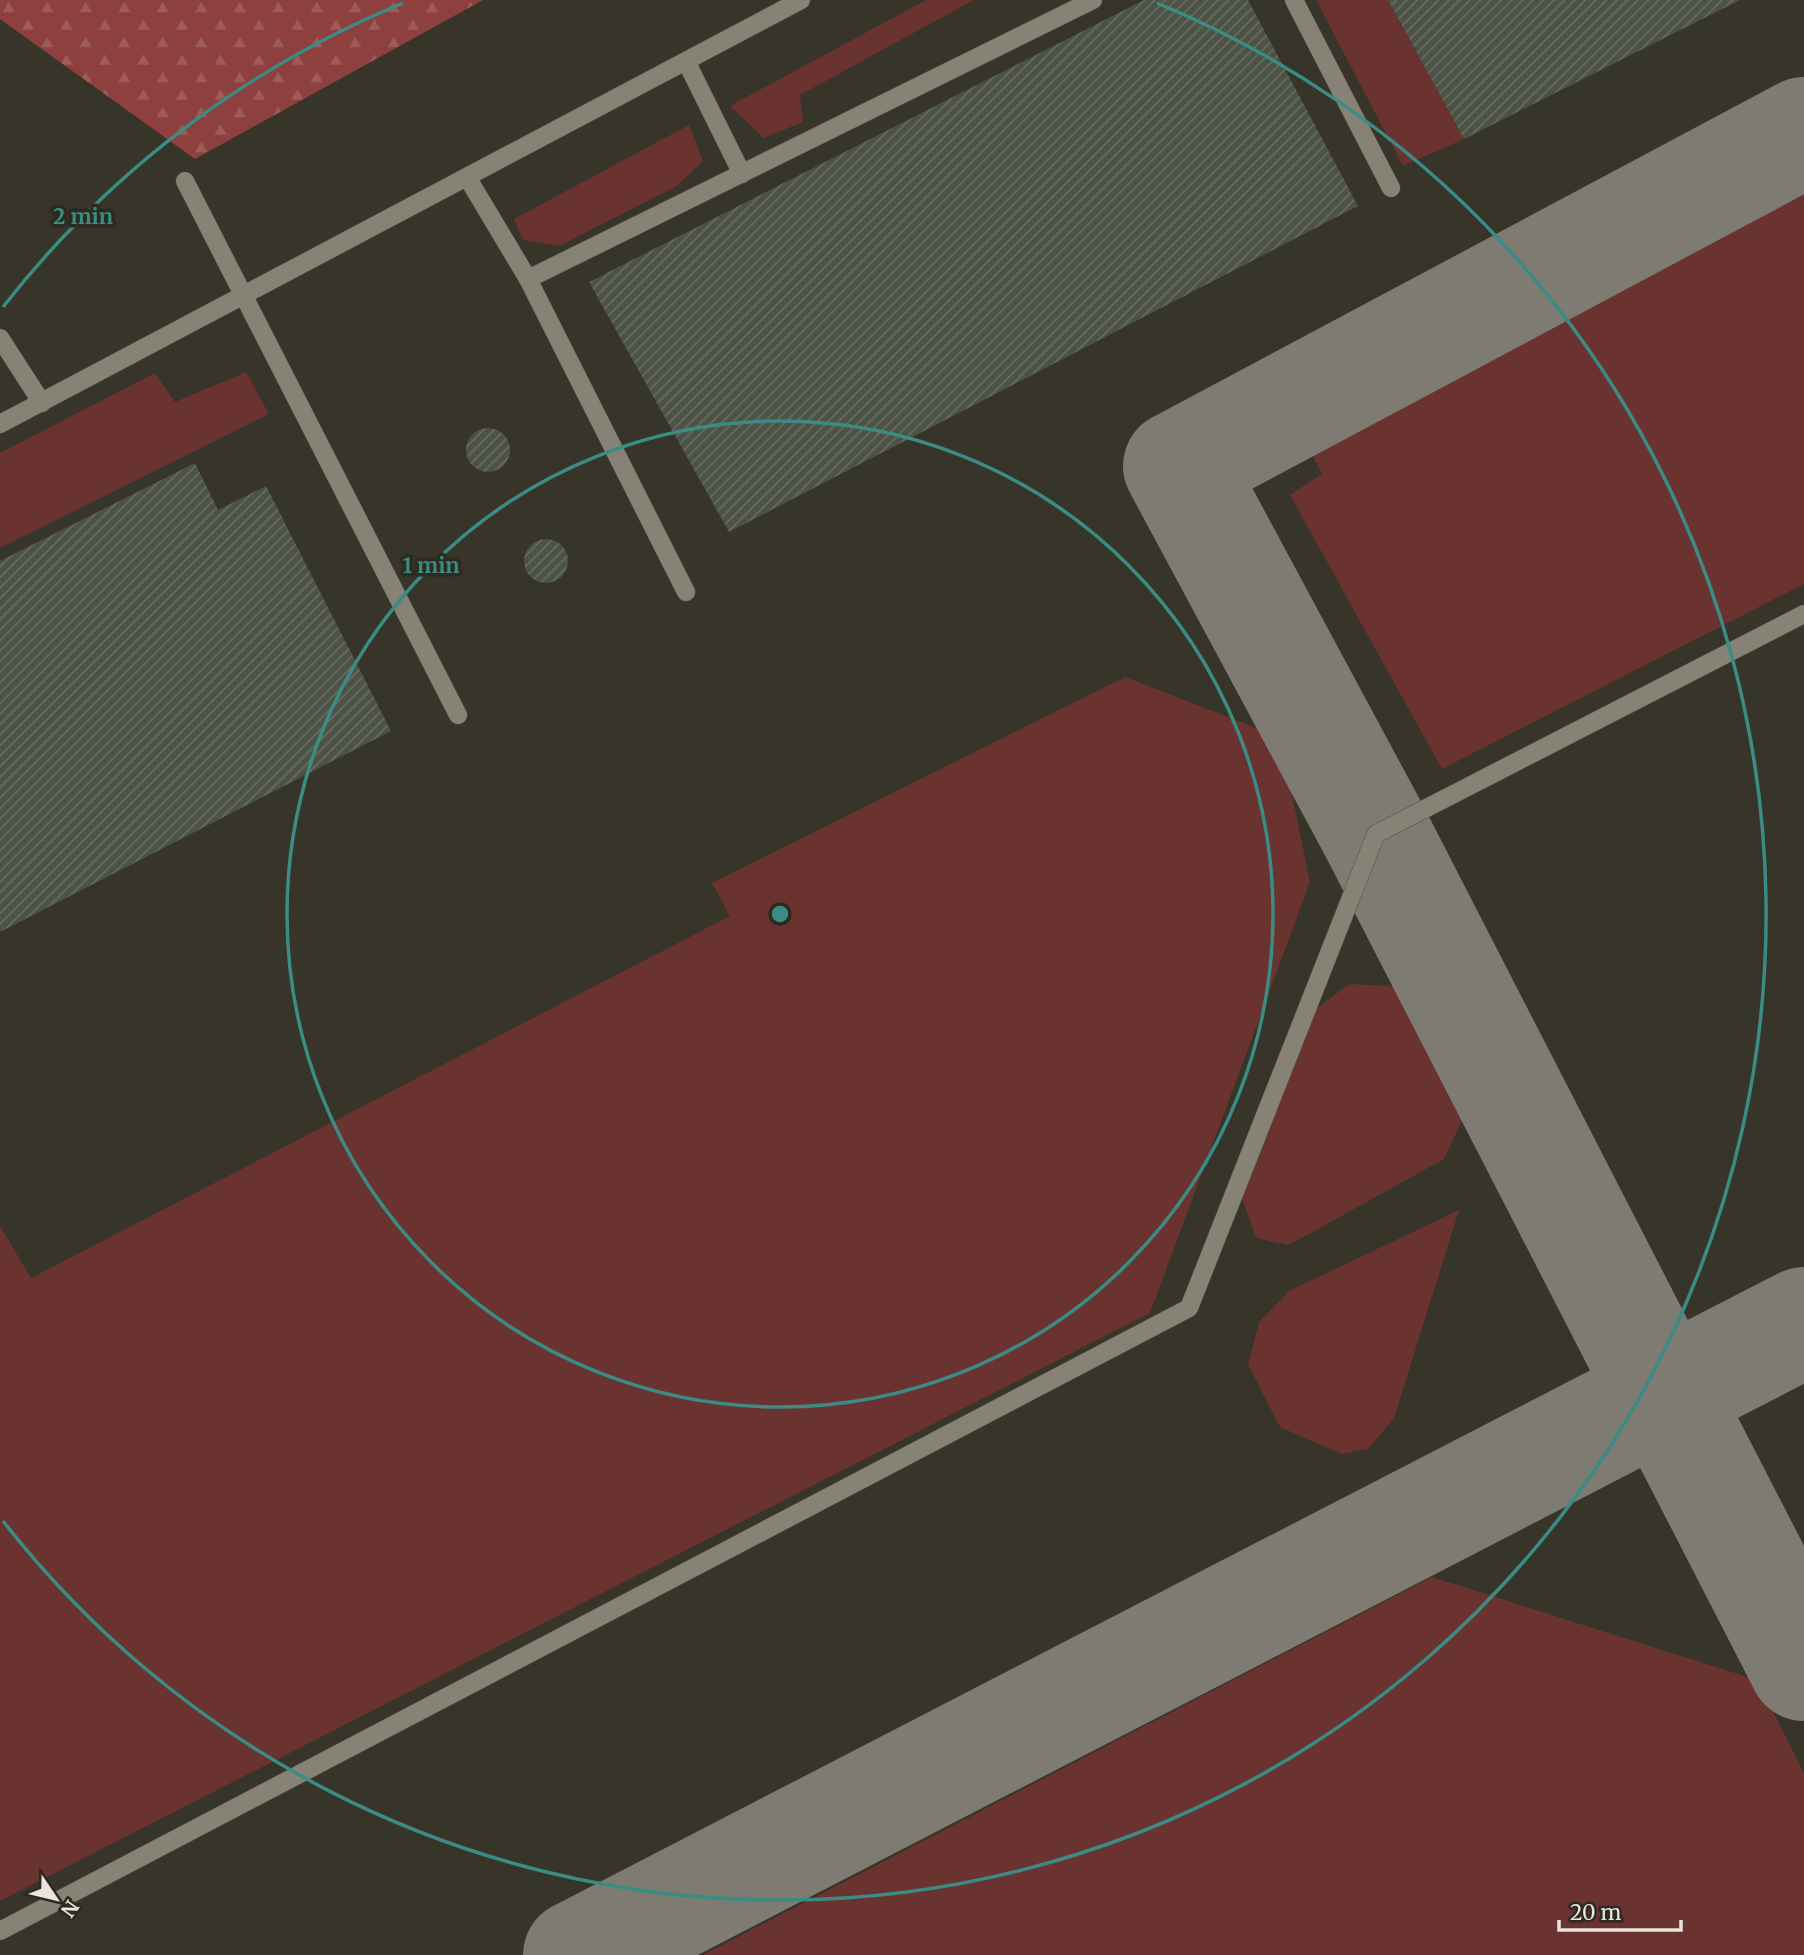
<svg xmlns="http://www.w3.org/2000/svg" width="1804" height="1955" font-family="Merriweather,serif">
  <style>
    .grass { fill: #6a3330 }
    .forest { fill: url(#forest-firs) }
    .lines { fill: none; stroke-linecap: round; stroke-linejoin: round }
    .taxiway { stroke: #7e7c72; stroke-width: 110 }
    .building { fill: url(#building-hatch) }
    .service-casing { stroke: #535047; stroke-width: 19 }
    .service { stroke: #868276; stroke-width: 18 }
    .ring { fill: none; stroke: #3a8c84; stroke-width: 3.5 }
    .centre { fill: #3a8c84; stroke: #2d2a20; stroke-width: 3.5 }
    .ring-label { font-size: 21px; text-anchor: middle; font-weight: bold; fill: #3a8c84; stroke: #2d2a20; stroke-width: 7; stroke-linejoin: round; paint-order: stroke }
  </style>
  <defs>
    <pattern id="forest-firs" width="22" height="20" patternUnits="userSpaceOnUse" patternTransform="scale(1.75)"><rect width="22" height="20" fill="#8d403e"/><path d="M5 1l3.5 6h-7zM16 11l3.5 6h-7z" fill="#9d5b59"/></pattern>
    <pattern id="building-hatch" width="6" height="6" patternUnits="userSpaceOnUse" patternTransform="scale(1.75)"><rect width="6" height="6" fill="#4d5247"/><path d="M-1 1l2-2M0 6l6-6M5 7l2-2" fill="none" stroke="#676b61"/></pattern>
  </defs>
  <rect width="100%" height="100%" fill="#373429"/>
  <!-- grass -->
  <path class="grass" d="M 926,0 L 974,0 L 800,95 L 803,122 L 764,138 L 730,106 Z
    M 1316,0 L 1388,0 L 1464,139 L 1403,166 Z
    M 689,125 L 703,161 L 677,186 L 559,246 L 523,240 L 514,219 Z
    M 1804,193 L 1804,584 L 1442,769 L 1290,495 L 1322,474 L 1308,447 Z
    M 246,372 L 269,414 L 0,548 L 0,453 L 155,373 L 175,402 Z
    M 1125,677 L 1280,737 L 1310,882 L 1150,1313 L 0,1901 L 0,1226 L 31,1278 L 730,916 L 712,883 Z
    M 1349,984 L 1407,987 L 1468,1107 L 1444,1159 L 1289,1245 L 1256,1238 L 1242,1198 L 1316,1009 Z
    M 1459,1210 L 1394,1418 L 1368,1449 L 1341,1454 L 1280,1427 L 1248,1365 L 1259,1322 L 1289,1291 Z
    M 1432,1577 L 1757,1680 L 1804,1773 L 1804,1955 L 703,1955 Z"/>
  <!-- forest -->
  <path class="forest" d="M 0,0 L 483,0 L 195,159 L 0,19 Z"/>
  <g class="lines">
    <!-- taxiway -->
    <path class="taxiway" d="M 1804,1322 L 1664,1394 L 1804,1666
      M 578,1955 L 1664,1394 L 1376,834 L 1178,466 L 1804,132"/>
  </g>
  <!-- building -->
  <path class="building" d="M 1144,0 L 1248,0 L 1358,206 L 729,532 L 589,282 Z
    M 1388,0 L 1740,0 L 1464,139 Z
    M466 450a22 22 0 1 1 44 0a22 22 0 1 1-44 0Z
    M 195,463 L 218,510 L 266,486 L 391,731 L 0,932 L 0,561 Z
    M524 561a22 22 0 1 1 44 0a22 22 0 1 1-44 0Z"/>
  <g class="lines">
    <!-- service casing -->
    <g class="service-casing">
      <path id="service" d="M 1294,0 L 1391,188
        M 686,61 L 742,174
        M 467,177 L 528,279 L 1093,0
        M 185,181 L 458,715
        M 528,279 L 686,592
        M 0,338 L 42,403
        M 0,424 L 801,0
        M 0,1931 L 1189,1308 L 1376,834 L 1804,614"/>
    </g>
    <!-- service -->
    <use href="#service" class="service"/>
  </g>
  <!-- distance rings -->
  <g class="ring">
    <circle cx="780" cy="914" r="493"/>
    <path d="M3 307A986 986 0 0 1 403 3M1157 3A986 986 0 1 1 3 1521"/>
  </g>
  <circle cx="780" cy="914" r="10" class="centre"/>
  <g class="ring-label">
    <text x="83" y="224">2 min</text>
    <text x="431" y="573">1 min</text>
  </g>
  <!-- north arrow -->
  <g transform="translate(56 1899) rotate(125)" stroke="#2d2a20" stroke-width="5" paint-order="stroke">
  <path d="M0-5L12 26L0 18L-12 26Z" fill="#e7e5de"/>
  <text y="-10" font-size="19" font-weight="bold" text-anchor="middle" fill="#e7e5de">N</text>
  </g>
  <!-- scale -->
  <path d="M1559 1920v10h122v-10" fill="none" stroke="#e7e5de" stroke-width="3.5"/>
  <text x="1570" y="1920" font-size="21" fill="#e7e5de" stroke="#2d2a20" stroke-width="5" paint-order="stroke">20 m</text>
</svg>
